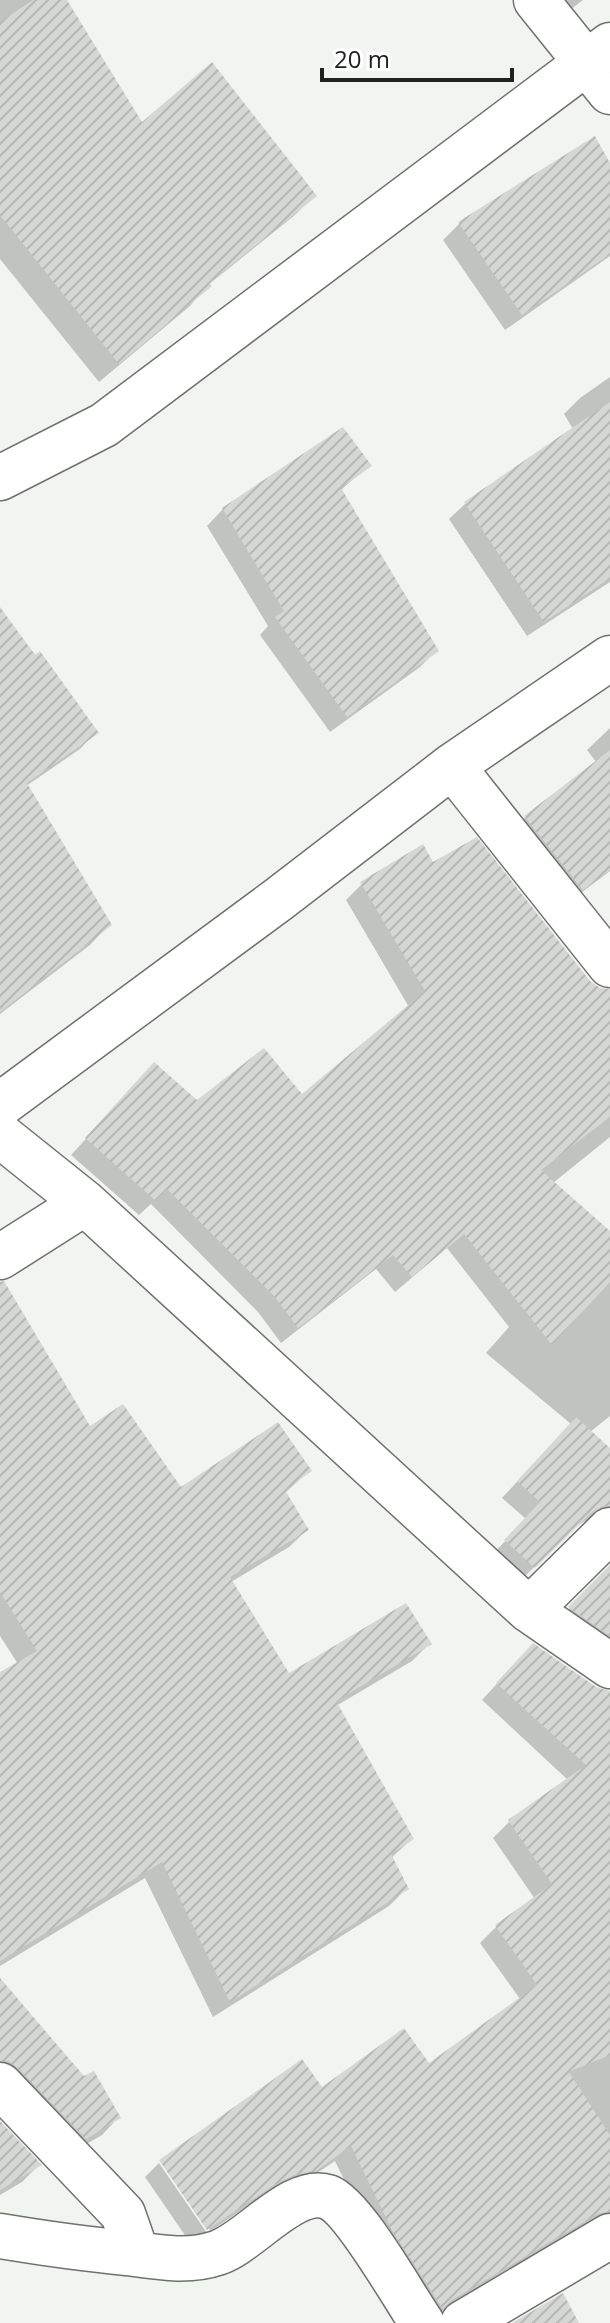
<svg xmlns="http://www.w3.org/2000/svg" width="610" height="2323" font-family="'Open Sans',sans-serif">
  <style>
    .shadow { fill: #0003 }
    .building { fill: url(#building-hatch) }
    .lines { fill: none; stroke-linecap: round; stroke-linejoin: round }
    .minor-casing { stroke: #6f716e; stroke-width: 47 }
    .minor { stroke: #fff; stroke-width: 44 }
  </style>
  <defs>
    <pattern id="building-hatch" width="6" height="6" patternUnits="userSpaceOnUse" patternTransform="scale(2)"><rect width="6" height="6" fill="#d5d7d4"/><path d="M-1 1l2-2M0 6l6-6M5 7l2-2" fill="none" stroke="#b6b8b6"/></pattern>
  </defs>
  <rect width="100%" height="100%" fill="#f2f4f1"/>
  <!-- shadow -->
  <path class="shadow" d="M 0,0 L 65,0 L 141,125 L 314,196 L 295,215 L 208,285 L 190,306 L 99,382 L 0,259 Z
    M 562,0 L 583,0 L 570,10 Z
    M 594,139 L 610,167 L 610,256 L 505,330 L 443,240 L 459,224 Z
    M 610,377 L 610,582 L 527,636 L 449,519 L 466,503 L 573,429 L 564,414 L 580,398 Z
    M 369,465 L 340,491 L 436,651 L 420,667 L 330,732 L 260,635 L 268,626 L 207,526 L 223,509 Z
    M 0,610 L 96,732 L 80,749 L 0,804 Z
    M 610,728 L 610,871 L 565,905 L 509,834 L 525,818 L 597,763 L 587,750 Z
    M 0,853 L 109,925 L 90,945 L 0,1014 Z
    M 432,865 L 599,990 L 610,991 L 610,1137 L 553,1183 L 610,1233 L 610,1416 L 590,1432 L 610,1451 L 610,1527 L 601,1521 L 585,1521 L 574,1528 L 518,1583 L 490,1557 L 526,1519 L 502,1498 L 571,1424 L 486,1353 L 509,1327 L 447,1248 L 395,1292 L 376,1269 L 281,1343 L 258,1312 L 151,1204 L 139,1215 L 71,1155 L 139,1081 L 197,1103 L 301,1097 L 409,1007 L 346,900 L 362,884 Z
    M 0,1373 L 181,1490 L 309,1471 L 285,1493 L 307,1530 L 289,1547 L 231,1582 L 288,1675 L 429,1644 L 412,1661 L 336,1706 L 412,1839 L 391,1858 L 407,1888 L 389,1906 L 213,2017 L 145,1878 L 0,1966 L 0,1675 L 18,1664 L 0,1636 Z
    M 610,1568 L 610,1663 L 554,1624 Z
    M 517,1662 L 610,1692 L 610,2226 L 579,2230 L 432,2317 L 377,2248 L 335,2161 L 298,2186 L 276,2191 L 256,2200 L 211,2231 L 163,2161 L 322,2090 L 429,2066 L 520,1999 L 480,1943 L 496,1927 L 535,1899 L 493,1838 L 509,1822 L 568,1780 L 482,1700 Z
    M 0,1981 L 119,2117 L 102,2135 L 68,2155 L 0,2084 Z
    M 0,2124 L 39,2165 L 22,2182 L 0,2195 Z
    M 159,2163 L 207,2233 L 191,2244 L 145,2177 Z"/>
  <!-- building -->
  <path class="building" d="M 33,0 L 67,0 L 142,122 L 212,62 L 317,196 L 209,283 L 212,286 L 119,364 L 0,215 L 0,22 Z
    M 595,136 L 610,163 L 610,254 L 522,315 L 458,222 Z
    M 610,402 L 610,578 L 544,622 L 464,502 Z
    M 343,427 L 372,466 L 341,488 L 439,651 L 347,717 L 275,617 L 284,611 L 222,508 Z
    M 0,607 L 35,655 L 40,651 L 99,733 L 27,783 L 112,925 L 0,1012 Z
    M 610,750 L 610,870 L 583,890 L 524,816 Z
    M 477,837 L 590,981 L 600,988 L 610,989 L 610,1117 L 541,1170 L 610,1231 L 610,1282 L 552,1345 L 464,1234 L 412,1277 L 393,1255 L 298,1328 L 274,1296 L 167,1189 L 156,1201 L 85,1138 L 154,1062 L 197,1100 L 264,1048 L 302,1094 L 425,991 L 360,882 L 423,844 L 433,862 Z
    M 4,1281 L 90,1426 L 123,1404 L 181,1487 L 278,1422 L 312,1471 L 285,1490 L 309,1530 L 230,1577 L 289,1673 L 406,1603 L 432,1644 L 336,1701 L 414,1839 L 391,1854 L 409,1889 L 230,2002 L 162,1862 L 0,1961 L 0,1672 L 37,1651 L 0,1592 L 0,1282 Z
    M 576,1417 L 610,1448 L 610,1506 L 603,1506 L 592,1512 L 535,1568 L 504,1540 L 540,1502 L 517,1481 Z
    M 610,1565 L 610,1636 L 568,1607 Z
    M 533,1643 L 596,1687 L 610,1691 L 610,2055 L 569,2072 L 610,2135 L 610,2211 L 597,2214 L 450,2301 L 443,2309 L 393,2232 L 351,2146 L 316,2171 L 294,2175 L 274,2185 L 207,2230 L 159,2160 L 302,2059 L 322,2087 L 404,2028 L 429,2063 L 537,1985 L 495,1925 L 552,1884 L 508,1820 L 586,1765 L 496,1683 Z
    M 0,1978 L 84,2076 L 94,2071 L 121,2118 L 86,2139 L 18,2068 L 8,2061 L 0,2061 Z
    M 0,2121 L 42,2165 L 0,2190 Z
    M 563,2293 L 579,2323 L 512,2323 Z"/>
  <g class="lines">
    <!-- minor casing -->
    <g class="minor-casing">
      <path id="minor" d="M 536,0 L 610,92
        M 0,478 L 104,425 L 610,45
        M 452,766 L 610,965
        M 0,1105 L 279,899 L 452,766 L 610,658
        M 0,1135 L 85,1203 L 529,1610 L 610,1666
        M 0,1257 L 85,1203
        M 529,1610 L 610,1530
        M 0,2085 L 123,2214 L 137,2254
        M 0,2236 C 42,2243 84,2249 127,2253 C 157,2257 188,2263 217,2253 C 249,2243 293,2185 328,2197 C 354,2207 404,2297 422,2323
        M 463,2323 L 610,2236"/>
    </g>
    <!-- minor -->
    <use href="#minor" class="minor"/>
  </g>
  <!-- scale -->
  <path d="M322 68v12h190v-12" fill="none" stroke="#1f201f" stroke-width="4"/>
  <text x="334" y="68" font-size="24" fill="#1f201f" stroke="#ffffff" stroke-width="6" paint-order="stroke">20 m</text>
</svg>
